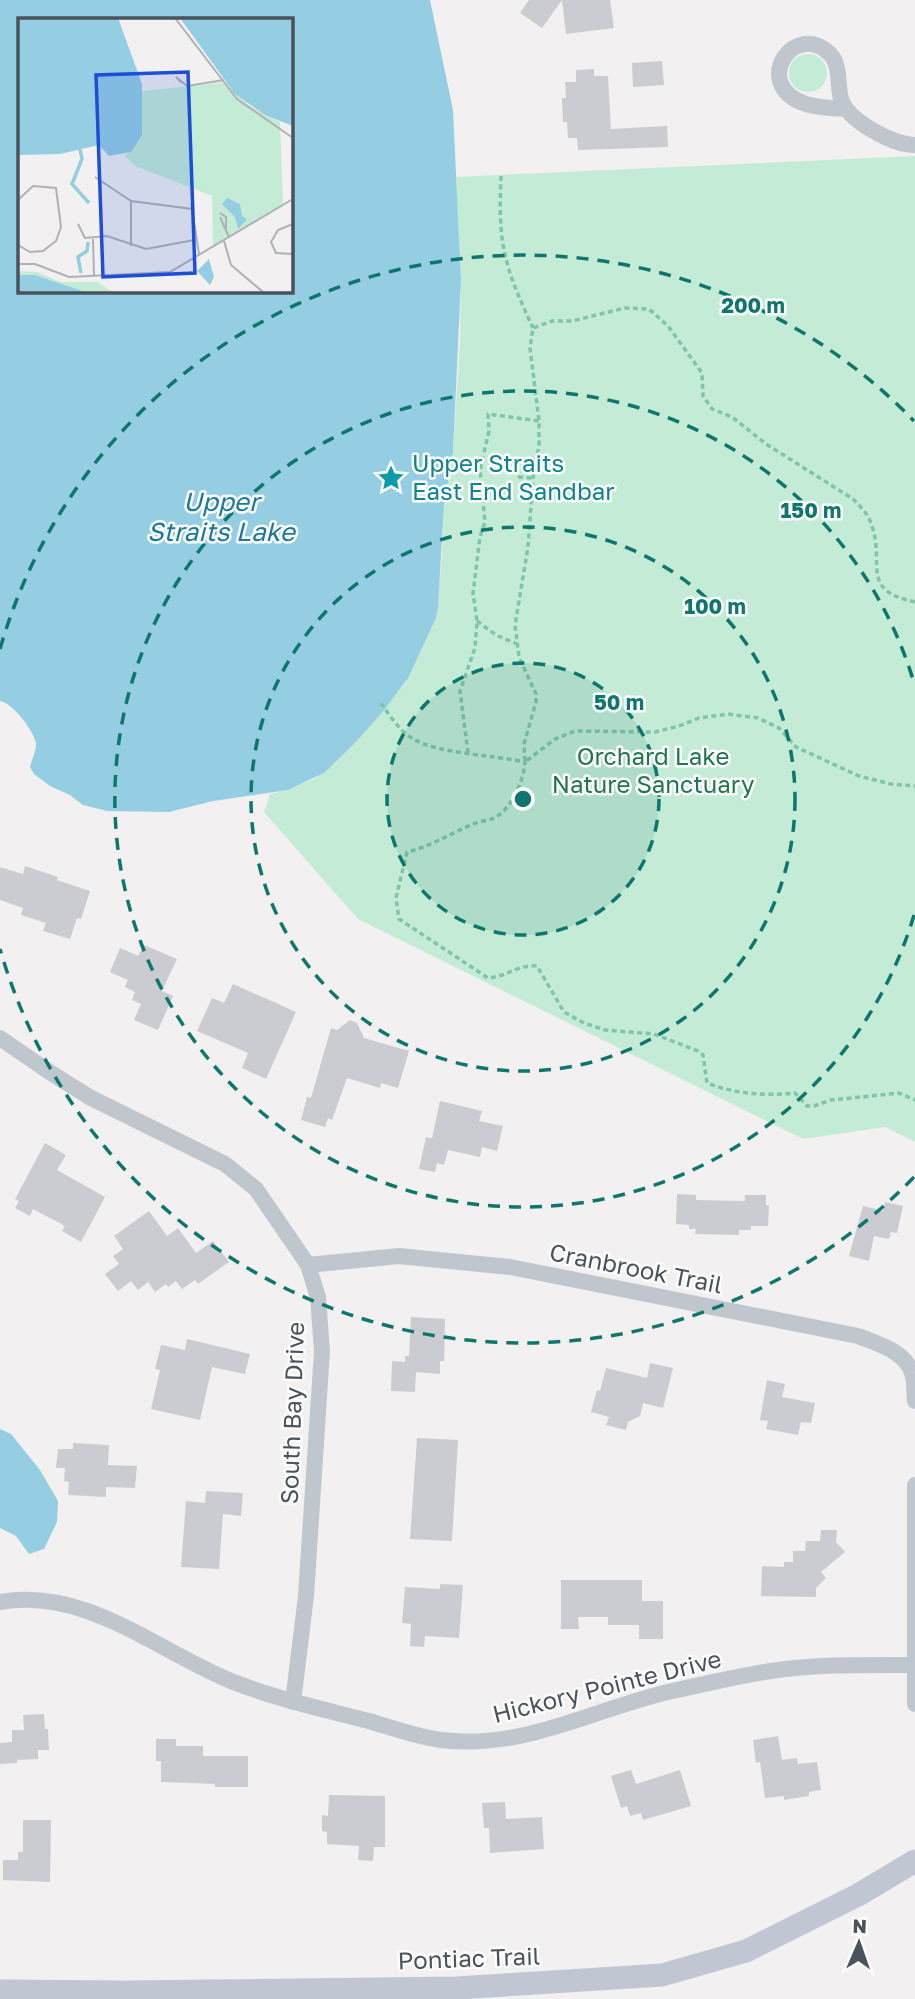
<svg xmlns="http://www.w3.org/2000/svg" width="915" height="1999" font-family="'Golos Text',sans-serif">
  <style>
    .green { fill: #c4ebd5 }
    .water { fill: #95cee3; fill-rule: evenodd }
    .building { fill: #cbccd2 }
    .lines { fill: none; stroke-linecap: round; stroke-linejoin: round }
    .path { stroke: #7fc5a7; stroke-width: 3.5; stroke-dasharray: 5 3.5; stroke-linecap: butt }
    .street { stroke: #c0c6cd; stroke-width: 16 }
    .secondary { stroke: #c0c7d2; stroke-width: 23 }
    .ring { fill: none; stroke: #0f766e; stroke-width: 3.5; stroke-dasharray: 12 9 }
    .labels { text-anchor: middle; stroke-width: 5; stroke-linejoin: round; paint-order: stroke }
    .culture-label { font-size: 24px; fill: #0d838f; stroke: #fff; text-anchor: start }
    .park-label { font-size: 24px; fill: #217651; stroke: #fff }
    .street-label { font-size: 24px; fill: #4a525c; stroke: #fff }
    .water-label { font-size: 26px; font-style: italic; fill: #1c799d; stroke: #fff }
    .inset-river { fill: none; stroke: #95cee3; stroke-width: 3.5 }
    .inset-road { fill: none; stroke: #afb1b5; stroke-width: 2 }
    .view { fill: #1d4ed8; fill-opacity: 0.15; stroke: #1d4ed8; stroke-width: 3.5 }
    .inset-edge { fill: none; stroke: #4a525c; stroke-width: 3.5 }
    .centre { fill: #0f766e; stroke: #fff; stroke-width: 3.5 }
    .ring-label { font-size: 21px; text-anchor: middle; font-weight: bold; fill: #0f766e; stroke: #fff; stroke-width: 5; stroke-linejoin: round; paint-order: stroke }
  </style>
  <rect width="100%" height="100%" fill="#f2f0f0"/>
  <!-- green -->
  <path class="green" d="M789 73a19 19 0 1 1 38 0a19 19 0 1 1-38 0Z
    M 915,156 L 915,1142 L 885,1127 L 803,1139 L 358,919 L 264,812 L 270,794 L 288,790 L 316,778 L 355,743 L 403,686 L 436,618 L 442,558 L 444,505 L 453,452 L 460,342 L 461,280 L 456,177 Z"/>
  <!-- water -->
  <path class="water" d="M 0,0 L 430,0 L 453,110 L 461,280 L 453,452 L 444,505 L 438,607 L 436,618 L 408,678 L 385,709 L 355,743 L 324,773 L 288,790 L 213,801 L 169,812 L 107,811 L 83,805 L 70,795 L 50,786 L 34,774 L 30,767 C 32,759 36,752 36,744 C 35,732 12,702 0,701 ZM 290,19 L 290,290 L 19,290 L 19,19 Z
    M 0,1429 L 11,1434 L 40,1470 L 58,1501 L 57,1522 L 44,1549 L 29,1554 L 16,1536 L 0,1528 Z"/>
  <!-- building -->
  <path class="building" d="M 529,0 L 610,0 L 614,28 L 566,34 L 562,0 L 542,28 L 520,13 Z
    M 662,61 L 664,85 L 633,87 L 632,63 Z
    M 594,69 L 594,76 L 608,76 L 611,129 L 667,126 L 668,147 L 578,150 L 577,138 L 568,138 L 567,122 L 563,122 L 562,98 L 566,98 L 565,82 L 576,82 L 576,70 Z
    M 25,866 L 58,877 L 57,880 L 90,891 L 81,919 L 77,918 L 70,939 L 43,931 L 46,923 L 21,915 L 23,908 L 0,900 L 0,867 L 23,874 Z
    M 144,945 L 177,959 L 162,991 L 173,996 L 158,1030 L 134,1020 L 141,1004 L 132,1000 L 135,992 L 125,987 L 128,980 L 110,972 L 120,948 L 138,956 Z
    M 233,984 L 296,1012 L 266,1079 L 242,1068 L 248,1053 L 197,1031 L 212,998 L 224,1003 Z
    M 350,1020 L 357,1023 L 364,1038 L 409,1051 L 398,1088 L 381,1083 L 380,1088 L 347,1078 L 332,1120 L 328,1118 L 325,1127 L 301,1120 L 307,1097 L 311,1098 L 331,1028 L 337,1030 Z
    M 440,1101 L 482,1111 L 479,1121 L 503,1126 L 497,1151 L 482,1147 L 480,1157 L 448,1150 L 444,1165 L 437,1163 L 435,1172 L 419,1169 L 426,1137 L 432,1138 Z
    M 45,1143 L 66,1155 L 57,1170 L 105,1197 L 81,1242 L 62,1231 L 65,1226 L 33,1209 L 30,1216 L 15,1208 L 19,1201 L 15,1199 Z
    M 677,1194 L 696,1195 L 696,1200 L 745,1201 L 745,1195 L 766,1195 L 766,1205 L 769,1206 L 768,1226 L 751,1226 L 751,1230 L 739,1230 L 739,1235 L 695,1234 L 696,1229 L 689,1229 L 689,1225 L 676,1224 Z
    M 885,1202 L 903,1206 L 897,1233 L 891,1232 L 889,1239 L 874,1236 L 869,1261 L 849,1256 L 863,1206 L 883,1211 Z
    M 149,1211 L 167,1236 L 178,1228 L 196,1253 L 213,1241 L 229,1262 L 198,1284 L 195,1280 L 182,1289 L 176,1281 L 168,1287 L 166,1284 L 155,1292 L 148,1282 L 138,1290 L 131,1281 L 118,1291 L 105,1274 L 119,1264 L 113,1256 L 123,1249 L 114,1236 Z
    M 411,1317 L 445,1319 L 444,1361 L 440,1361 L 440,1374 L 416,1372 L 415,1392 L 391,1391 L 392,1361 L 405,1362 L 405,1356 L 409,1356 Z
    M 187,1339 L 250,1354 L 245,1374 L 212,1367 L 200,1420 L 151,1409 L 160,1370 L 155,1369 L 161,1345 L 185,1350 Z
    M 650,1363 L 673,1368 L 663,1408 L 643,1403 L 640,1416 L 628,1422 L 626,1430 L 606,1425 L 609,1417 L 591,1412 L 597,1390 L 600,1391 L 606,1368 L 647,1378 Z
    M 767,1380 L 785,1384 L 782,1397 L 815,1403 L 811,1423 L 801,1422 L 798,1435 L 766,1429 L 768,1421 L 760,1420 Z
    M 417,1438 L 458,1440 L 452,1541 L 410,1539 Z
    M 73,1443 L 109,1445 L 108,1465 L 137,1466 L 135,1488 L 106,1487 L 106,1497 L 68,1495 L 69,1482 L 64,1481 L 65,1468 L 56,1468 L 58,1449 L 73,1449 Z
    M 206,1491 L 243,1493 L 241,1516 L 223,1514 L 219,1569 L 181,1567 L 186,1501 L 205,1503 Z
    M 821,1530 L 837,1530 L 836,1542 L 845,1552 L 821,1572 L 826,1578 L 816,1588 L 816,1597 L 761,1596 L 762,1566 L 784,1567 L 784,1562 L 793,1562 L 793,1551 L 805,1551 L 806,1541 L 820,1541 Z
    M 561,1580 L 642,1580 L 642,1601 L 663,1601 L 663,1639 L 639,1639 L 639,1625 L 608,1625 L 608,1617 L 578,1617 L 579,1629 L 561,1629 Z
    M 440,1584 L 463,1585 L 459,1638 L 425,1636 L 424,1647 L 410,1646 L 411,1624 L 402,1623 L 405,1587 L 440,1589 Z
    M 44,1714 L 45,1729 L 48,1729 L 49,1750 L 38,1750 L 38,1759 L 17,1760 L 17,1763 L 0,1764 L 0,1743 L 12,1742 L 12,1730 L 24,1730 L 23,1715 Z
    M 778,1736 L 782,1760 L 797,1758 L 798,1764 L 817,1762 L 821,1790 L 809,1792 L 809,1796 L 784,1800 L 784,1796 L 765,1798 L 760,1762 L 756,1763 L 753,1740 Z
    M 156,1739 L 176,1739 L 176,1746 L 203,1746 L 203,1756 L 248,1756 L 248,1787 L 215,1787 L 215,1784 L 161,1782 L 161,1761 L 156,1761 Z
    M 631,1770 L 636,1784 L 680,1770 L 691,1806 L 643,1820 L 641,1813 L 630,1816 L 627,1806 L 621,1808 L 611,1776 Z
    M 329,1795 L 385,1796 L 385,1847 L 374,1847 L 373,1861 L 358,1860 L 359,1846 L 327,1844 L 327,1832 L 322,1831 L 322,1815 L 328,1816 Z
    M 505,1802 L 506,1819 L 542,1817 L 544,1849 L 490,1853 L 489,1828 L 484,1828 L 482,1803 Z
    M 23,1820 L 51,1820 L 50,1882 L 3,1880 L 3,1860 L 18,1860 L 18,1852 L 23,1852 Z"/>
  <g class="lines">
    <!-- path -->
    <path class="path" d="M 501,176 C 500,201 499,229 505,254 C 510,279 522,304 533,328
      M 518,477 L 533,478
      M 915,602 C 859,590 885,565 872,526 C 869,515 861,507 853,499 L 766,444 L 732,417 L 712,409 L 703,396 L 702,373 L 668,326 L 649,309 L 625,308 L 572,321 L 552,321 L 533,328 L 530,348 L 539,421 L 539,445 L 533,478 L 528,547 L 515,625 L 519,657 L 536,694 L 536,702 L 524,744 L 525,762 L 555,739 L 575,731 L 655,732 L 679,726 L 699,718 L 728,714 L 758,718 L 779,728 L 796,747 L 859,776 L 891,784 L 915,786
      M 477,621 L 496,635 L 517,644
      M 381,703 C 390,716 400,732 415,740 C 441,754 494,755 525,762 C 524,779 513,805 499,815 C 492,821 482,820 473,824 C 450,834 431,846 407,852 L 396,898 L 399,919 L 488,978 C 506,977 519,964 537,966 L 564,1012 L 584,1023 L 605,1030 L 654,1034 L 698,1051 L 703,1055 L 707,1083 C 735,1094 765,1096 795,1093 L 807,1106 L 814,1106 L 831,1100 L 899,1093 L 915,1100
      M 468,753 L 460,691 L 475,648 L 477,621 L 473,593 L 480,537 L 485,522 L 480,470 L 489,431 L 488,414 L 539,421"/>
    <!-- street -->
    <path class="street" d="M 845,109 C 831,108 816,108 803,103 C 751,83 795,19 830,54 C 841,65 837,85 841,99 C 848,121 893,145 915,145
      M 0,1038 L 48,1071 L 91,1098 L 225,1164 L 256,1189 L 308,1265 L 318,1297 L 322,1351 L 306,1596 L 293,1702
      M 308,1265 L 399,1256 L 510,1267 L 858,1336 C 878,1344 905,1351 912,1373 C 915,1381 914,1392 915,1401
      M 915,1485 L 915,1704
      M 0,1602 C 86,1587 157,1651 231,1681 C 276,1699 323,1709 369,1721 C 392,1728 417,1737 441,1740 C 525,1750 593,1709 672,1691 C 705,1684 738,1676 771,1671 C 818,1664 866,1665 914,1665"/>
    <!-- secondary -->
    <path class="secondary" d="M 0,1991 L 125,1992 L 457,1988 L 662,1975 L 746,1951 L 858,1895 L 915,1861"/>
  </g>
  <!-- distance rings -->
  <circle cx="523" cy="799" r="136" fill="#0f766e" fill-opacity=".12"/>
  <g class="ring">
    <circle cx="523" cy="799" r="136"/>
    <circle cx="523" cy="799" r="272"/>
    <path d="M914 915A408 408 0 1 1 914 683"/>
    <path d="M914 1177A544 544 0 0 1 0 949M0 649A544 544 0 0 1 914 421"/>
  </g>
  <!-- icons -->
  <defs>
    <g id="sight-bare" transform="scale(2.1)"><path d="M0-6L1.8-2.2L6-1.7L2.9 1.2L3.7 5.4L0 3.3L-3.7 5.4L-2.9 1.2L-6-1.7L-1.8-2.2Z" fill="#0f9aa8" stroke="#fff" stroke-width="2.5" paint-order="stroke"/></g>
  </defs>
  <g fill-rule="evenodd">
    <use href="#sight-bare" x="391" y="478"/>
  </g>
  <g class="labels">
    <!-- culture labels -->
    <g class="culture-label">
      <text x="412" y="472">Upper Straits<tspan x="412" dy="28">East End Sandbar</tspan></text>
    </g>
    <!-- park labels -->
    <g class="park-label">
      <text x="653" y="765">Orchard Lake<tspan x="653" dy="28">Nature Sanctuary</tspan></text>
    </g>
    <!-- street labels -->
    <g class="street-label">
      <text transform="translate(636 1269) rotate(11)" y="8">Cranbrook Trail</text>
      <text transform="translate(293 1413) rotate(-88)" y="8">South Bay Drive</text>
      <text transform="translate(607 1687) rotate(-14)" y="8">Hickory Pointe Drive</text>
      <text transform="translate(469 1959) rotate(-2)" y="8">Pontiac Trail</text>
    </g>
    <!-- water labels -->
    <g class="water-label">
      <text x="221" y="511">Upper<tspan x="221" dy="30">Straits Lake</tspan></text>
    </g>
  </g>
  <!-- overview -->
  <g transform="translate(18 18)">
    <rect width="275" height="275" fill="#f2f0f0"/>
    <path d="M 210,64 L 232,88 L 262,104 L 265,186 L 195,229 L 194,178 L 117,148 L 107,138 L 124,118 L 124,73 ZM 0,253 L 19,254 L 43,264 L 80,264 L 94,274 L 68,274 L 17,257 L 0,257 Z" fill="#c4ebd5"/>
    <path d="M 0,0 L 100,0 L 124,66 L 124,117 L 113,134 L 91,138 L 81,127 L 42,136 L 0,137 ZM 162,0 L 275,0 L 275,108 L 247,97 L 217,76 ZM 209,180 L 222,186 L 224,198 L 229,201 L 220,211 L 217,199 L 204,186 ZM 191,241 L 196,259 L 192,267 L 179,253 ZM 0,257 L 17,257 L 68,274 L 0,274 Z" fill="#95cee3"/>
    <path class="inset-river" d="M 62,131 L 64,141 L 54,166 L 71,185M 63,255 L 60,239 L 69,233 L 70,224"/>
    <path class="inset-road" d="M 157,0 L 219,81 L 275,120M 164,65 L 158,59 L 169,68 L 206,62M 77,159 L 113,183 L 113,228M 0,182 L 15,168 L 38,170 L 43,209 L 38,223 L 25,233 L 12,234 L 0,227M 113,183 L 174,191 L 181,236M 202,195 L 208,199 L 208,214M 202,199 L 211,219M 60,206 L 67,220 L 89,218 L 128,231 L 176,222M 275,206 L 260,212 L 253,224 L 258,235 L 275,236M 75,221 L 76,258M 206,223 L 213,247 L 245,274M 0,246 L 17,246 L 51,259 L 152,254 L 275,181"/>
    <path class="view" d="M 170,54 L 177,255 L 85,259 L 78,57 Z"/>
    <rect width="275" height="275" class="inset-edge"/>
  </g>
  <circle cx="523" cy="799" r="10" class="centre"/>
  <g class="ring-label">
    <text x="753" y="313">200 m</text>
    <text x="811" y="518">150 m</text>
    <text x="715" y="614">100 m</text>
    <text x="619" y="710">50 m</text>
  </g>
  <!-- north arrow -->
  <g transform="translate(859 1943) rotate(2)" stroke="#ffffff" stroke-width="5" paint-order="stroke">
  <path d="M0-5L12 26L0 18L-12 26Z" fill="#4a525c"/>
  <text y="-10" font-size="19" font-weight="bold" text-anchor="middle" fill="#4a525c">N</text>
  </g>
</svg>
